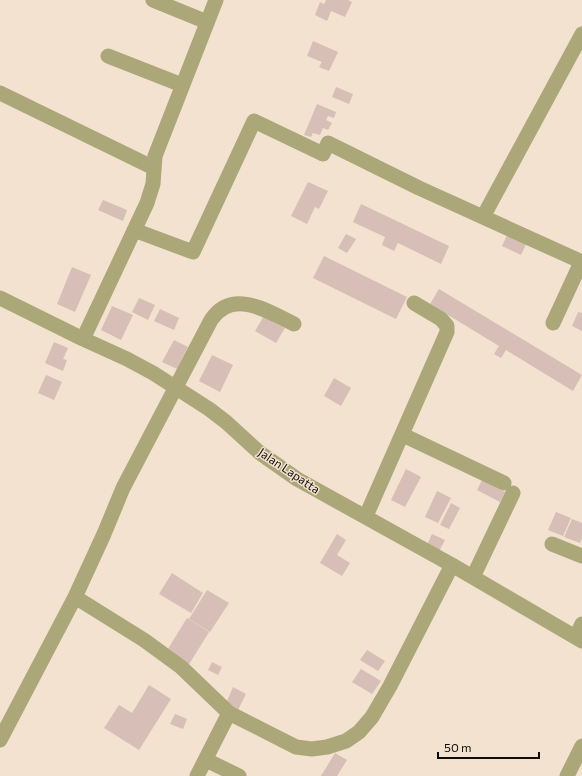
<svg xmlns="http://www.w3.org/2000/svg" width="582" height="776" font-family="Commissioner,sans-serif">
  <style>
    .building { fill: #d7beb7 }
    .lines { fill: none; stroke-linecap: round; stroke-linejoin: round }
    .minor { stroke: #aba779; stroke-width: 15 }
    .labels { text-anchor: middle; stroke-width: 3; stroke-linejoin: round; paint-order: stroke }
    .street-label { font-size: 12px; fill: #100b06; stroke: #f2e2cf }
  </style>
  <rect width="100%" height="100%" fill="#f2e2cf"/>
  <!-- building -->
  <path class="building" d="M 326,0 L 348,0 L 352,2 L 345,17 L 331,11 L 327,21 L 315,15 L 320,2 L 324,4 Z
    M 313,41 L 338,52 L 329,71 L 319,67 L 322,62 L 307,56 Z
    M 336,87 L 353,94 L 349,104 L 332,97 Z
    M 317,104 L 336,112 L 334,118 L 328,116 L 326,120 L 332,123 L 328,130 L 323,128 L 320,135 L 313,133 L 311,137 L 304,135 Z
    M 308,182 L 328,191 L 319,209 L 315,207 L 307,224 L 291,216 Z
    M 103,200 L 127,210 L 123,221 L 98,210 Z
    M 361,204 L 449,246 L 441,264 L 398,243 L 394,251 L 382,245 L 385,237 L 353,222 Z
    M 509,231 L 528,240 L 521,255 L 502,246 Z
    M 346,234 L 356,239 L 347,253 L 338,248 Z
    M 324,256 L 407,297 L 396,319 L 313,278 Z
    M 72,267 L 91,275 L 75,312 L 57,304 Z
    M 439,289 L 582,375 L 573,391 L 506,350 L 501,358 L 494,354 L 499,346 L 430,304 Z
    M 139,298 L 155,305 L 148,320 L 132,312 Z
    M 112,306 L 133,315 L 121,340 L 101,330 Z
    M 160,309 L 179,318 L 174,330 L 154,321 Z
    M 578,312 L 582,313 L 582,331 L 572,326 Z
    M 264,316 L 285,328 L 276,343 L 255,331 Z
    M 174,340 L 188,347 L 177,369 L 162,362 Z
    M 54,342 L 68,348 L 63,359 L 67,360 L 63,371 L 45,363 Z
    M 212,355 L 233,365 L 220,392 L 199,381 Z
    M 46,375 L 62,382 L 54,400 L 38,393 Z
    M 334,378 L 351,388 L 341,406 L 324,396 Z
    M 406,469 L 421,477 L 405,507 L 391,500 Z
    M 482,480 L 505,492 L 500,502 L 477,490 Z
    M 437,491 L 451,498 L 438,523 L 425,517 Z
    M 451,503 L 460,508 L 449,529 L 440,525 Z
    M 556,512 L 571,518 L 563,536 L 548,530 Z
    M 572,519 L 582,523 L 582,538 L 580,543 L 564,537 Z
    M 337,534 L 346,540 L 337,555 L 350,563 L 342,576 L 320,563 Z
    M 432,534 L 445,540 L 438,553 L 426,547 Z
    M 172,573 L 203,593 L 191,613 L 159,594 Z
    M 207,590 L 229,603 L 210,632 L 189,619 Z
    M 187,618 L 209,632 L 188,666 L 166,652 Z
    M 367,650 L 385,661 L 378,671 L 360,660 Z
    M 212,662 L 222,667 L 218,675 L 208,670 Z
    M 361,669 L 381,681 L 372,694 L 352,682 Z
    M 149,685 L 171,699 L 139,750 L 104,728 L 119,705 L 132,713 Z
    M 233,687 L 246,694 L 237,712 L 225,706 Z
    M 175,714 L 187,719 L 183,729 L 170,724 Z
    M 335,753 L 347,760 L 337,776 L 321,776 Z"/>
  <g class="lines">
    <!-- minor -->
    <path class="minor" d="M 153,0 L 207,22
      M 108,56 L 182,85
      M 0,93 L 154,168
      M 483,217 L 582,34
      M 134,230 L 193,252 L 254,121 L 323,154 L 328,143 L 419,188 L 582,262
      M 0,298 L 83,339 L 127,359 L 153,373 L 209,409 L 226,422 L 260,453 L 297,479 L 452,565 L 582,641
      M 553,323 L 578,269 L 582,266
      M 83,339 L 147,203 L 153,184 L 155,156 L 157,151 L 216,0
      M 403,435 L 504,483
      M 366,516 L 447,332 L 447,326 L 441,319 L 414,303
      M 552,544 L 582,556
      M 473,577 L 513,493
      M 75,597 L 144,640 L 181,667 L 229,713 L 296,747 L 312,749 L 327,747 L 346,741 L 359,732 L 372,717 L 390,686 L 452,565
      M 576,637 L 582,624
      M 0,740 L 75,597 L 104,534 L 123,488 L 211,320 C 232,288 268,311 294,324
      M 206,760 L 239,776
      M 197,776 L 229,713
      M 567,776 L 582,746"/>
  </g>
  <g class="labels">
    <!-- street labels -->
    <g class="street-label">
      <text transform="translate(289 471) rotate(34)" y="4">Jalan Lapatta</text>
    </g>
  </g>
  <!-- scale -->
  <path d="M438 752v6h101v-6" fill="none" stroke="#100b06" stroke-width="2"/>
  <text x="444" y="752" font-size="12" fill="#100b06" stroke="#f2e2cf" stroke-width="3" paint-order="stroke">50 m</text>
</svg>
